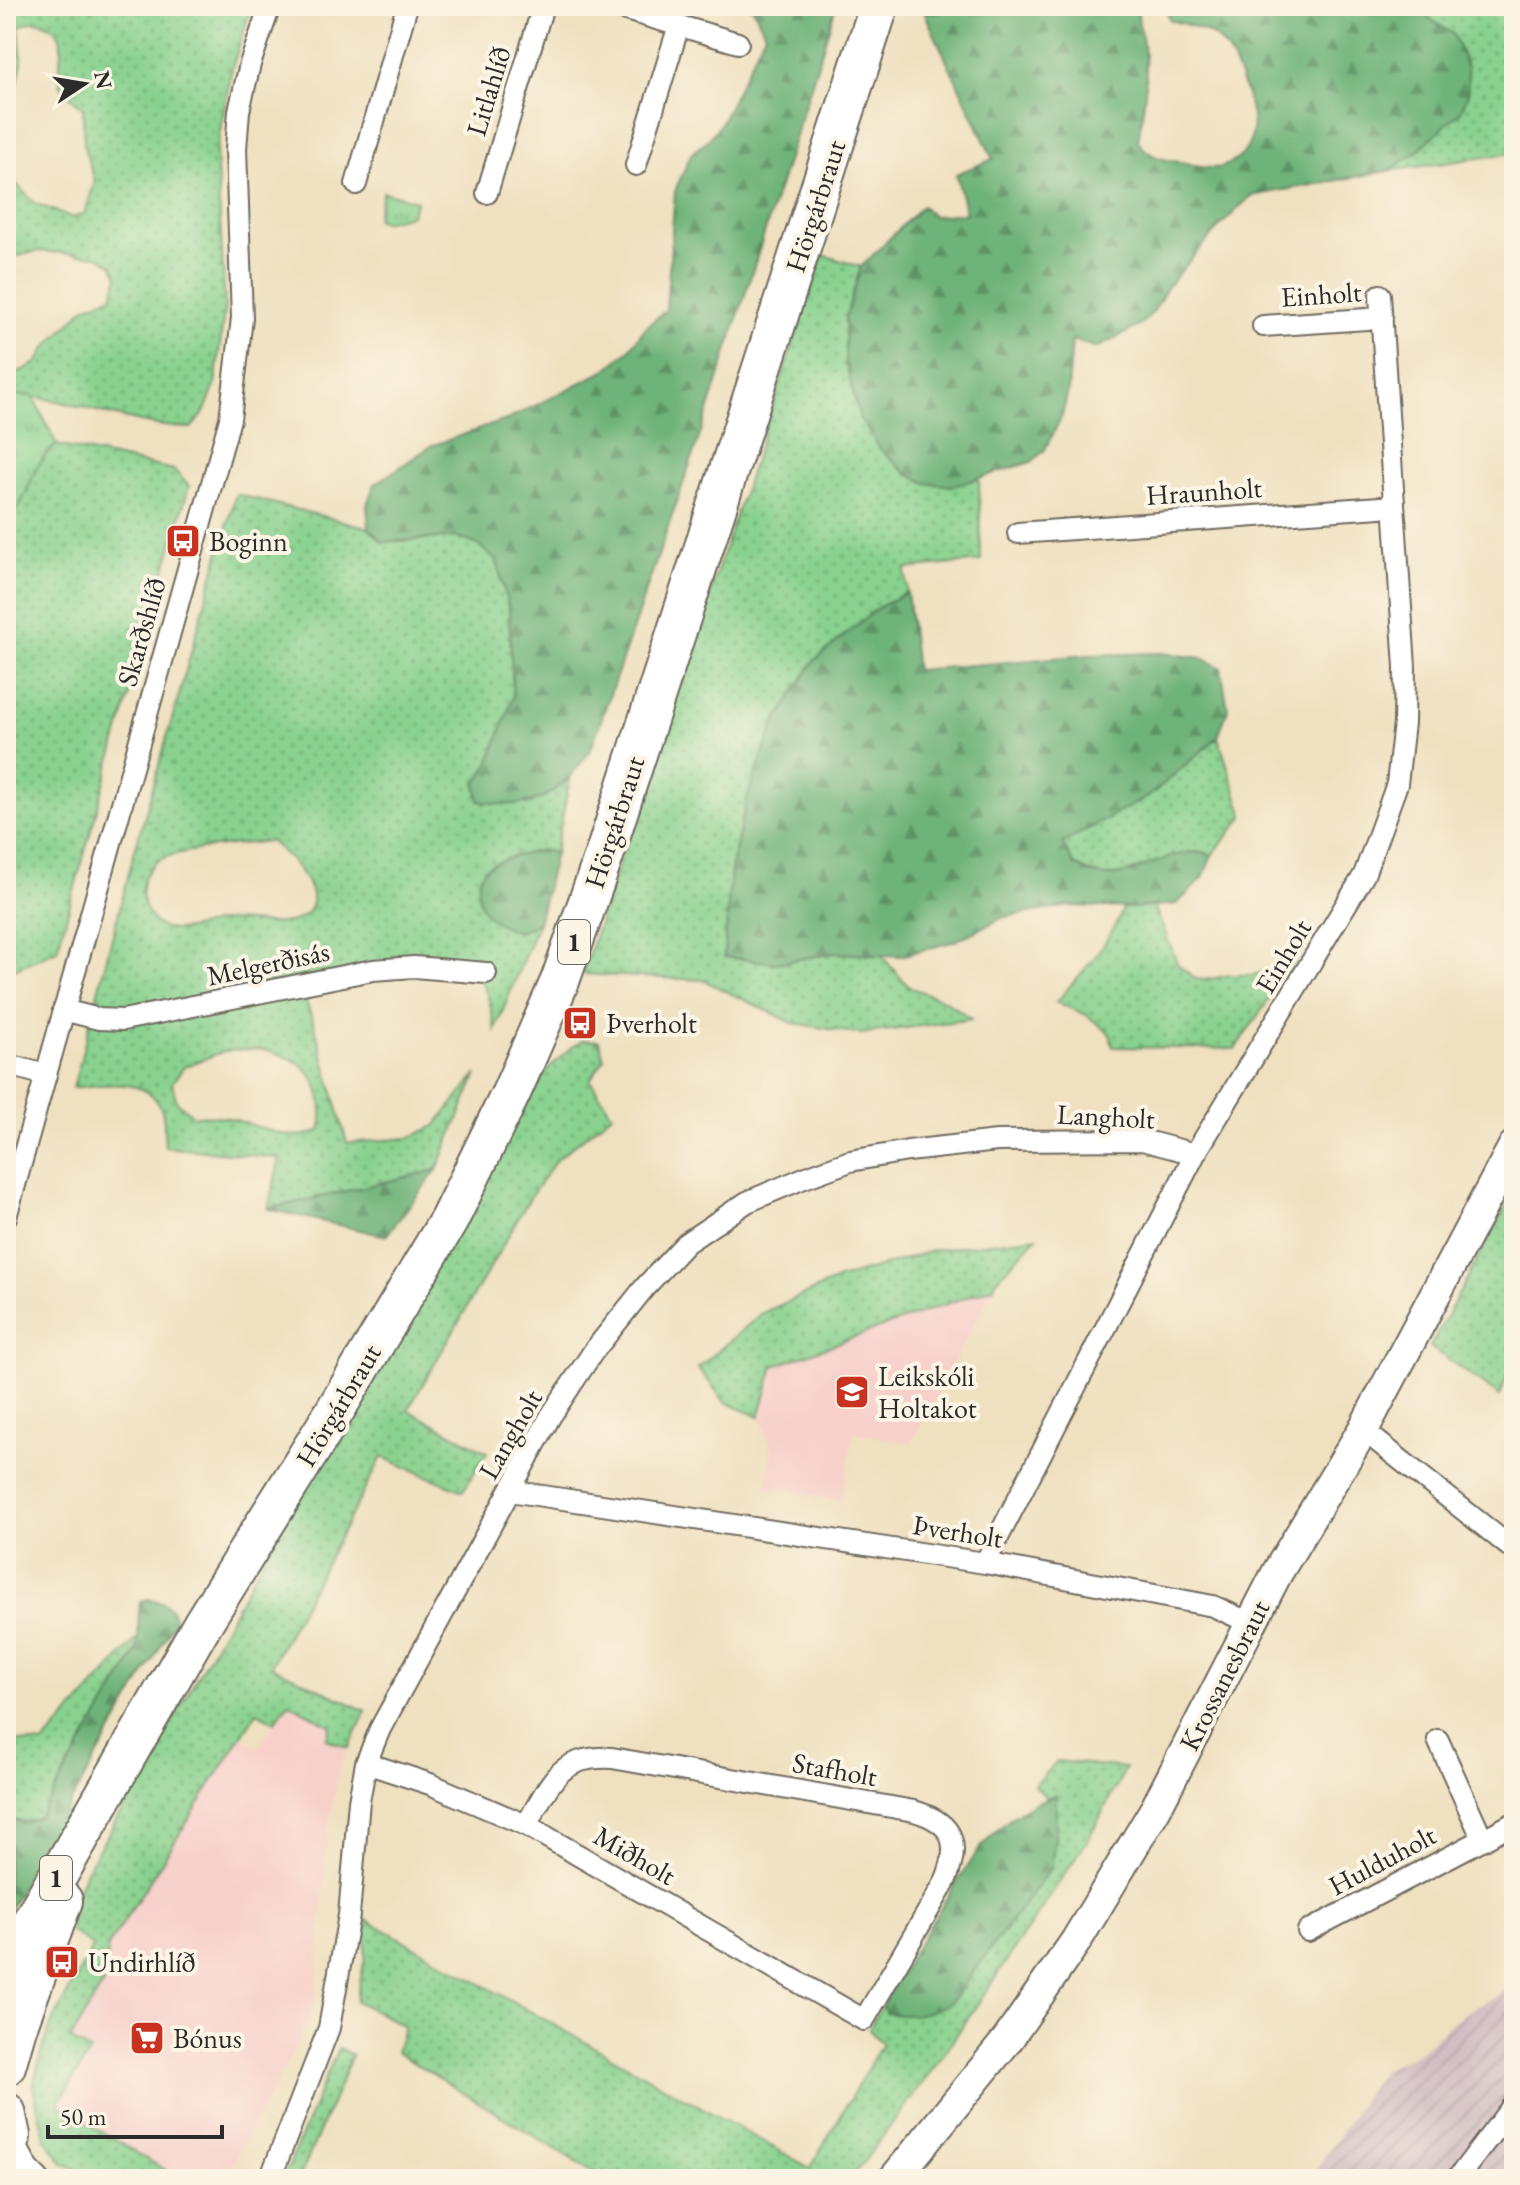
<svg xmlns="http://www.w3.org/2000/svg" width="1520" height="2185" font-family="'EB Garamond',serif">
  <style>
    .built { fill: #f7d0ca }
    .industrial { fill: url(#industrial-furrows) }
    .grass { fill: url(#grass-dots); stroke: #5a7e5c; stroke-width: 2; fill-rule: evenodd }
    .forest { fill: url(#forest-firs); stroke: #4c6f52; stroke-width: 2 }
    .park { fill: url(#park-tufts); stroke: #5a7e5c; stroke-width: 2 }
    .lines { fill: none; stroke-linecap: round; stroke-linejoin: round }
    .street-casing { stroke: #706a5f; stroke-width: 24 }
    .secondary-casing { stroke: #706a5f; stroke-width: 34 }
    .highway-casing { stroke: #706a5f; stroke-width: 42 }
    .street { stroke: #fff; stroke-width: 20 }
    .secondary { stroke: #fff; stroke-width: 30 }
    .highway { stroke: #fff; stroke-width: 38 }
    .labels { text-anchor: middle; stroke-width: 8; stroke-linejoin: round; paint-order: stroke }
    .shield { fill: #fcf5e5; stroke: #6a6863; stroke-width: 2 }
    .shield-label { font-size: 26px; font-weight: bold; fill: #2b2b2b }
    .street-label { font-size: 28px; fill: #2b2b2b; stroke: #fcf5e5 }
    .poi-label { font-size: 28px; fill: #2b2b2b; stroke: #fcf5e5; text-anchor: start }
  </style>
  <defs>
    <pattern id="industrial-furrows" width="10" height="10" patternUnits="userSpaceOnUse" patternTransform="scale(2)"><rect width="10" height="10" fill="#d2bec2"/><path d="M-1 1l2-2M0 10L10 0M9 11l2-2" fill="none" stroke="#b4a3a7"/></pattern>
    <pattern id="grass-dots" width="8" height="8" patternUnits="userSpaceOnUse" patternTransform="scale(2)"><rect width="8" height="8" fill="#88d18e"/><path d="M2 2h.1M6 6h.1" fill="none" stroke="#6faa74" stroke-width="1.8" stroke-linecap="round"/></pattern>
    <pattern id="forest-firs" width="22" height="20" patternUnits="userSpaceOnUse" patternTransform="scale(2)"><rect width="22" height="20" fill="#6eb379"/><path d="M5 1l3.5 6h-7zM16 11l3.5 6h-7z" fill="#5b9263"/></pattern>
    <pattern id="park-tufts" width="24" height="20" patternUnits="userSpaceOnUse" patternTransform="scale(2)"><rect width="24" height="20" fill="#88d18e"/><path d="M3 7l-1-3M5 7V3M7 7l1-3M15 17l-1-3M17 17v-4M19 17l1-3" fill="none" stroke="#6faa74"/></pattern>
  </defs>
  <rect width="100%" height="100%" fill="#fcf5e5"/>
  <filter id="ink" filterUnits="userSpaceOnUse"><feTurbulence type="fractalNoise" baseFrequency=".0125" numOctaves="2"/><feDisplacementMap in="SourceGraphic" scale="16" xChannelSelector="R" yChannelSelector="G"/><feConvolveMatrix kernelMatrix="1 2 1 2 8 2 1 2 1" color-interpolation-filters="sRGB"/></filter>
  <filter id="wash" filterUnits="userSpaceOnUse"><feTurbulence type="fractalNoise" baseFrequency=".006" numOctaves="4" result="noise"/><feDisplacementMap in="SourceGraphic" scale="32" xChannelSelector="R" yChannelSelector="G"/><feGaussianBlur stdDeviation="1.8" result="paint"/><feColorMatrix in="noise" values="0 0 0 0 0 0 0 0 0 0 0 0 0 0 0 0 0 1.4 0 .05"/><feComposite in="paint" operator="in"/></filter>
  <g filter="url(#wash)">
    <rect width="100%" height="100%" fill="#efe0bf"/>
    <!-- built -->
    <path class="built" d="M 994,1287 L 911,1443 L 854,1432 L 841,1500 L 775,1488 L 766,1489 L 772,1449 L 760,1417 L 773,1366 Z
      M 289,1703 L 332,1726 L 326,1739 L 349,1748 L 340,1764 L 328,1828 L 315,1999 L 303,2032 L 225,2179 L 180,2179 L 58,2104 L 90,2052 L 70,2039 L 107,1978 L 107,1948 L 240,1736 L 258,1747 Z"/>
    <!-- industrial -->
    <path class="industrial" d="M 1514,1985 L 1514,2179 L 1310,2179 L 1382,2070 L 1418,2053 L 1456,2019 Z"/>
    <!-- grass -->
    <path class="grass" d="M 31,6 L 252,6 L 232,68 L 216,152 L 225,304 L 215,386 L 203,415 L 191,428 C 128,428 69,394 6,396 L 6,374 L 19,372 L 37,363 L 45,349 L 85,307 L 112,296 L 118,277 L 113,265 L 98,256 L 38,251 L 6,259 L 6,173 L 34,203 L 73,218 L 85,213 L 95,181 L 84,147 L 83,108 C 76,100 64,94 61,85 C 54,63 74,32 44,23 C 34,20 27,22 19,27 L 22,63 L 6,139 L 6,11 Z
      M 1411,6 L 1512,6 L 1514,24 L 1514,153 L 1388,171 L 1413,155 L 1429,139 L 1422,12 Z
      M 823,255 L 861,267 L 845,319 L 845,361 L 860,419 L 953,486 L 979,478 L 981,561 L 905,569 L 907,592 L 876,609 L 748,795 L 731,869 L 724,957 L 777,963 L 834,953 L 881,955 L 909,987 L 944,1000 L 972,1019 L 860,1034 L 793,1023 L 703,980 L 582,974 Z
      M 57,445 L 174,470 L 189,486 L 57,950 L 6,973 L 6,510 L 18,509 C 32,485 33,461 57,445 Z
      M 236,494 L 369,528 L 383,542 L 458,537 L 478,545 L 497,561 L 509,610 L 513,697 L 489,764 L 476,784 L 528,805 L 570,779 L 555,853 L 540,850 L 518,932 L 538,923 L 495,1030 C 491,1007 488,986 472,968 L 298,979 L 315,1027 L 347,1143 L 409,1138 L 435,1126 L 477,1074 L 437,1170 L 268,1209 L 280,1158 L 165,1147 C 164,1137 165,1125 163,1115 C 154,1075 102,1084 73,1088 L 133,857 ZM 270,841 C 288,856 336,900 298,919 C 283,927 249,921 231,921 C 203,920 161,950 145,906 C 141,895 140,887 145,877 C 147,872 152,865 156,862 C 172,849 248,843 270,841 ZM 260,1049 C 274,1053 296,1058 307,1070 C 321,1084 325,1114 320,1131 C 289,1144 262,1126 232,1119 C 219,1115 207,1115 194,1116 L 177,1102 L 172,1083 L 184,1067 L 224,1051 Z
      M 1218,737 L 1244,816 L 1212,855 C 1175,843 1143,875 1106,876 C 1097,876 1084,869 1075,866 L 1061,843 L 1148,797 Z
      M 1154,906 L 1178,965 L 1196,979 L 1205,980 L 1230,975 L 1252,975 L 1274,969 L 1314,934 L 1235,1049 L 1113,1047 L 1110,1034 L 1087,1015 L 1056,1002 C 1082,973 1109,945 1123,908 Z
      M 583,1040 L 599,1041 L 604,1059 L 590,1080 L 612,1114 L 557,1159 L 531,1196 L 408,1410 L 487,1452 L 463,1491 L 382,1457 L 271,1666 L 366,1711 L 349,1748 L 326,1739 L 331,1726 L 289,1703 L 275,1722 L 257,1712 L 107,1948 L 107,1978 L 70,2039 L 90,2051 L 58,2105 L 180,2179 L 97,2179 L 63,2163 L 45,2138 L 33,2087 L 41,2054 L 51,2025 L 93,1946 L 70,1931 L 72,1904 L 84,1874 L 129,1799 L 375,1358 L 546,1071 L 571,1048 Z
      M 1514,1192 L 1514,1356 L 1500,1396 L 1430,1347 Z
      M 1037,1237 L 996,1281 L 994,1287 L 774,1366 L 759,1417 L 725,1402 L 698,1368 L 762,1313 L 839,1279 L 935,1250 Z
      M 140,1635 L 136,1653 L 39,1817 L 24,1822 L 6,1819 L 6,1740 L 43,1744 Z
      M 1057,1761 L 1126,1768 L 1087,1841 L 941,2058 L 851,2179 L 605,2179 L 396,2052 L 404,2026 L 356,2001 L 365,1958 L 367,1920 L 810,2168 L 882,2044 L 869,2029 L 882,2005 L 951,2002 L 1051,1868 L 1056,1830 L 1055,1795 L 1047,1798 L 1034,1785 Z
      M 338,2048 L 352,2055 L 299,2179 L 283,2179 Z"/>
    <!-- forest -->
    <path class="forest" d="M 748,6 L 836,6 L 709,409 L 591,749 C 560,794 536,813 479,801 L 476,784 L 489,764 L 513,697 L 509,610 L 497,561 L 478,545 L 458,537 L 383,542 L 369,528 L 367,505 L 374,485 L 431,446 L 509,419 L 606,370 L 628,351 L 646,327 L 666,310 L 675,191 L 691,154 L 708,140 L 721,123 L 765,33 L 754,10 Z
      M 927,6 L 1145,6 L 1138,11 C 1138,28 1142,34 1144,49 C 1149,79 1143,111 1138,140 C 1147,157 1161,159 1179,162 C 1190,165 1210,170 1221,167 C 1261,155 1256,116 1243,85 C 1237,69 1230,50 1216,38 C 1203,28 1186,25 1170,20 L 1164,6 L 1411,6 L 1453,34 L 1467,67 L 1468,94 L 1461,111 L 1413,155 L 1388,171 L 1251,196 L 1219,227 L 1168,286 L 1153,312 L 1139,326 L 1097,348 L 1072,340 L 1068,391 L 1062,416 L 1044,451 L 1031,462 L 953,486 L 926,483 L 906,473 L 880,449 L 860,419 L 845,361 L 845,318 L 861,267 L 922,206 L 933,216 L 966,213 L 956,174 L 993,159 L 925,14 Z
      M 907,592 L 916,670 L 1088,655 L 1161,653 L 1202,658 L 1221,668 L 1228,709 L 1218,737 L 1148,797 L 1062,843 L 1075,866 C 1084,869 1097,876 1106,876 C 1143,875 1175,843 1212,855 L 1203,878 L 1177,904 L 1133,908 L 1070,906 L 1004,917 L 955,941 L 901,956 L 834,953 L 777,963 L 724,957 L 731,868 L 748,795 L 775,723 L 814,661 L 876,609 Z
      M 540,850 L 555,853 L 538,923 L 518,932 C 494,924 476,912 478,885 C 479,878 481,873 486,868 C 500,858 523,855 540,850 Z
      M 437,1170 L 386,1236 L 268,1209 Z
      M 148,1599 C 164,1602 171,1604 175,1621 L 6,1915 L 8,1850 L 6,1819 L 24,1822 L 39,1817 L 136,1653 C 140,1635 137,1620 140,1602 Z
      M 1056,1795 L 1056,1830 L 1051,1868 L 951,2002 C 930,2014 911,2018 886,2013 L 882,2005 C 900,1974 918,1944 937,1914 C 968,1863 995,1814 1056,1795 Z"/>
    <!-- park -->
    <path class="park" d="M 383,192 L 417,201 L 411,215 L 384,222 L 376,219 Z
      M 32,395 L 57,445 C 33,461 32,485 18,509 L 6,510 L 6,396 Z"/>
  </g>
  <g filter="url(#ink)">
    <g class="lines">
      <!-- street casing -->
      <g class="street-casing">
        <path id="street" d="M 612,6 L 738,43
          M 636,165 L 679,25
          M 356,184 L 407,6
          M 487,193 L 543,6
          M 1263,326 L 1382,318
          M 1018,533 L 1394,506
          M 63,1010 L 99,1019 L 123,1020 L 373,970 L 414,967 L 486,973
          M 6,1069 L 16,1067 L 46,1075
          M 6,1217 L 230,419 L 242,318 L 236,149 L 239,111 L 250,64 L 270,6
          M 1363,1430 L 1514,1550
          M 510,1491 L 985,1563 L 1213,1606 L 1250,1623
          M 985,1563 L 1195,1154 L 1364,875 L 1397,784 L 1404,723 L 1405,667 L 1380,295
          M 1438,1740 L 1483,1840
          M 366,1763 L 430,1784 L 526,1825 L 864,2020 L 944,1884 C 961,1846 956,1823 914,1811 L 612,1758 C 557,1755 551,1784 526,1825
          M 1308,1931 L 1514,1823
          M 13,2140 L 29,2169 L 39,2179
          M 270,2179 L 329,2028 L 349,1915 L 359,1801 L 366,1763 L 380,1729 L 550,1417 L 593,1352 L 645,1287 L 686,1243 L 747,1202 L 804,1178 L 850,1161 L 908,1151 L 997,1141 L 1142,1140 L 1195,1154
          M 1457,2179 L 1514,2104"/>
      </g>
      <!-- secondary casing -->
      <g class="secondary-casing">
        <path id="secondary" d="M 894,2179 L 1008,2039 L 1076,1941 L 1156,1808 L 1277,1573 L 1363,1430 L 1514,1146"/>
      </g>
      <!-- highway casing -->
      <g class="highway-casing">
        <path id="highway" d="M 6,1966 L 203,1623 L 327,1424 L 449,1220 L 512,1091 L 560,981 L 605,853 L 879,6
          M 6,2066 L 17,2028 L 63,1901
          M 6,2112 L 11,2136 L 6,2163"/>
      </g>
      <!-- street -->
      <use href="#street" class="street"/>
      <!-- secondary -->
      <use href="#secondary" class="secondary"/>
      <!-- highway -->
      <use href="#highway" class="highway"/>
    </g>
  </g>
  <!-- icons -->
  <defs>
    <g id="bus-square" transform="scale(1.8)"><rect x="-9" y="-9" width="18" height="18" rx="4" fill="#c8321e" stroke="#fcf5e5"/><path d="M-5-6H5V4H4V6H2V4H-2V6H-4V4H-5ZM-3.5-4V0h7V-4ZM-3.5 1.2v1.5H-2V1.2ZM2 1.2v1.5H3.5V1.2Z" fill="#fff"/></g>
    <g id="school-square" transform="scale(1.8)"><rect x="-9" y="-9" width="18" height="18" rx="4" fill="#c8321e" stroke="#fcf5e5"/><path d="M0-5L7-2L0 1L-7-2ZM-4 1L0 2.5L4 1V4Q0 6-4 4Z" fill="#fff"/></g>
    <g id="supermarket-square" transform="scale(1.8)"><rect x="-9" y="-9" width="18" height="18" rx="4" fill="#c8321e" stroke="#fcf5e5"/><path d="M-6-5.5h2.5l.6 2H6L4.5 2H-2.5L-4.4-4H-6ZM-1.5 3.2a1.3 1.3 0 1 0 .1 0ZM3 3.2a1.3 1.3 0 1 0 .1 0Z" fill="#fff"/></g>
  </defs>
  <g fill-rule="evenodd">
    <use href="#bus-square" x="183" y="541"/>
    <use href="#bus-square" x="580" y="1023"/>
    <use href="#school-square" x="852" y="1392"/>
    <use href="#bus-square" x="62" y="1962"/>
    <use href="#supermarket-square" x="147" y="2038"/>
  </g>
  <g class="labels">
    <!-- shield labels -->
    <g class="shield">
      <rect x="558" y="920" width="32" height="44" rx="6"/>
      <rect x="40" y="1856" width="32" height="44" rx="6"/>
    </g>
    <g class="shield-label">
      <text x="574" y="951">1</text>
      <text x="56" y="1887">1</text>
    </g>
    <!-- street labels -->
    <g class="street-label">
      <text transform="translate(488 91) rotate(-73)" y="10">Litlahlíð</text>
      <text transform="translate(815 206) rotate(-72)" y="10">Hörgárbraut</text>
      <text transform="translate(1321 294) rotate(-4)" y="10">Einholt</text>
      <text transform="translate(1204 491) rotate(-4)" y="10">Hraunholt</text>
      <text transform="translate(141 632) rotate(-74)" y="10">Skarðshlíð</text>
      <text transform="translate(614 822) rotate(-72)" y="10">Hörgárbraut</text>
      <text transform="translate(1283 956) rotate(-59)" y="10">Einholt</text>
      <text transform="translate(268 963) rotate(-12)" y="10">Melgerðisás</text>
      <text transform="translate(1106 1116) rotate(3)" y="10">Langholt</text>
      <text transform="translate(338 1405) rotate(-59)" y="10">Hörgárbraut</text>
      <text transform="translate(510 1434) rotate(-60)" y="10">Langholt</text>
      <text transform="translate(958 1531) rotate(9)" y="10">Þverholt</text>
      <text transform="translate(1224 1675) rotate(-63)" y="10">Krossanesbraut</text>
      <text transform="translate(835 1769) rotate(10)" y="10">Stafholt</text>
      <text transform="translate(635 1855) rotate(30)" y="10">Miðholt</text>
      <text transform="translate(1382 1860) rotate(-28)" y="10">Hulduholt</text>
    </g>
    <!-- poi labels -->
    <g class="poi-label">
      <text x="209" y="551">Boginn</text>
      <text x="606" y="1033">Þverholt</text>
      <text x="878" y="1386">Leikskóli<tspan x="878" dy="32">Holtakot</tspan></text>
      <text x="88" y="1972">Undirhlíð</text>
      <text x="173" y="2048">Bónus</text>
    </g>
  </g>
  <!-- margin -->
  <rect width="1520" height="2185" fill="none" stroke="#fcf5e5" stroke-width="32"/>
  <!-- north arrow -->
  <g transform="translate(84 84) rotate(78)" stroke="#fcf5e5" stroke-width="6" paint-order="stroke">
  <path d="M0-6L14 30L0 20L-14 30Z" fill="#2b2b2b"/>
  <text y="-12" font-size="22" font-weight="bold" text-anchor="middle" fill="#2b2b2b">N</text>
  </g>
  <!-- scale -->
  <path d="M48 2125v12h174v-12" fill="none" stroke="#2b2b2b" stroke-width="4"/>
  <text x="60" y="2125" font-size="24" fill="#2b2b2b" stroke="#fcf5e5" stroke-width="6" paint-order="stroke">50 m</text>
</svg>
